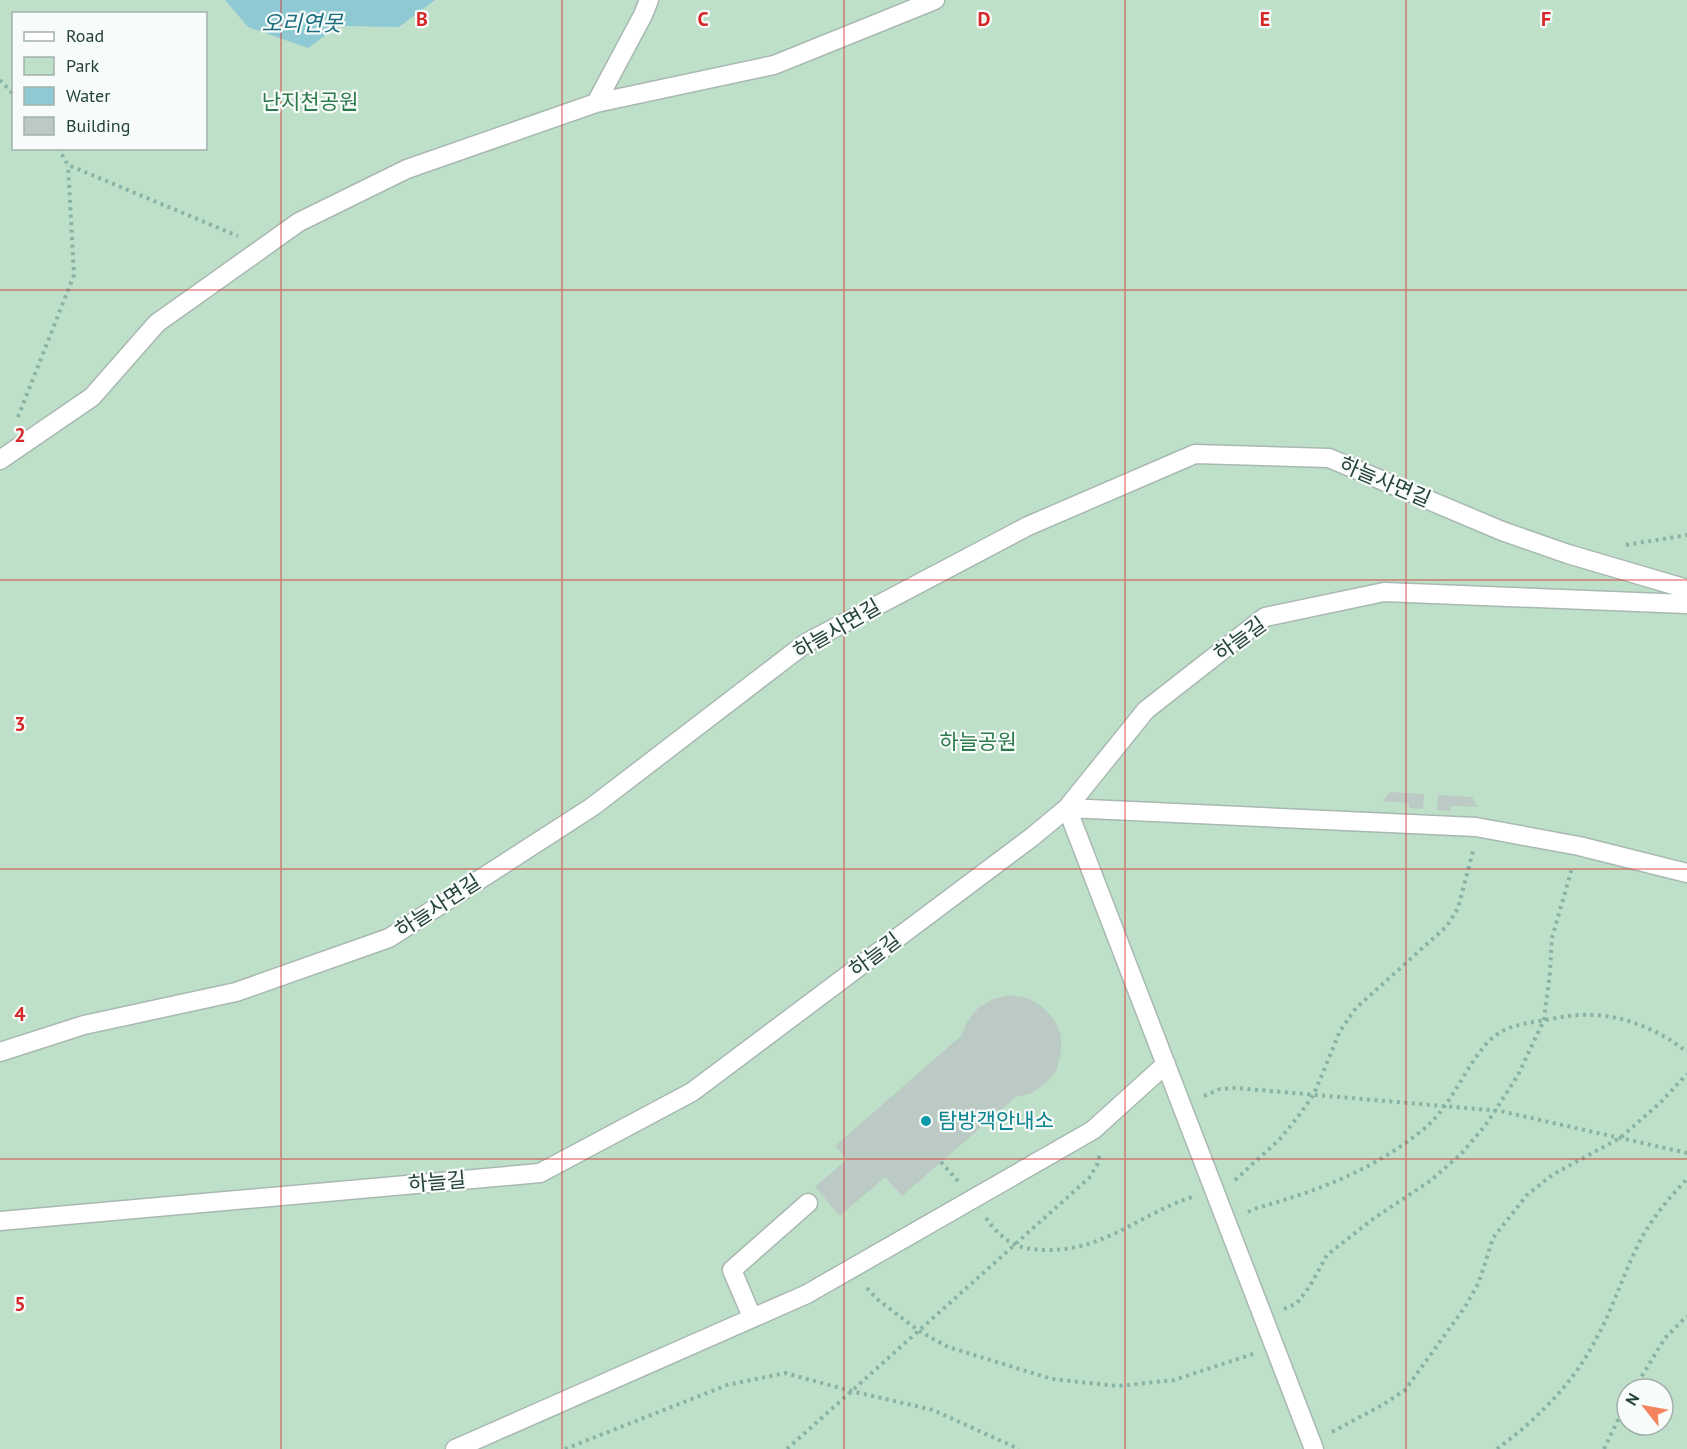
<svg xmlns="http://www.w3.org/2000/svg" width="1687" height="1449" font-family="'PT Sans','Noto Sans KR',sans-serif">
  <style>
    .green { fill: #bfe0c8; fill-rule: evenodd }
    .water { fill: #8ec9d4 }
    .building { fill: #bbcac4 }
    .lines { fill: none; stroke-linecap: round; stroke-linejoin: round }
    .street-casing { stroke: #a8b8b2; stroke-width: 21 }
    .path { stroke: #86b3a5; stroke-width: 4; stroke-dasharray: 3 4.5; stroke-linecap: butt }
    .street { stroke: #fff; stroke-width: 18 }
    .grid { fill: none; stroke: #d62828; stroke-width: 1.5; stroke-opacity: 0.55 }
    .culture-dot { fill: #0f9aa8; stroke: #f7fbf9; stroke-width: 2 }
    .labels { text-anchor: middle; stroke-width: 4.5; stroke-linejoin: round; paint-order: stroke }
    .park-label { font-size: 21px; fill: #2d7a4b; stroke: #f7fbf9 }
    .street-label { font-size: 21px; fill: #24423a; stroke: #f7fbf9 }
    .culture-label { font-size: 21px; fill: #0d838f; stroke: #f7fbf9; text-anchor: start }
    .water-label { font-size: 22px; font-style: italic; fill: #1c6f80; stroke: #f7fbf9 }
    .grid-label { font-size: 20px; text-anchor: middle; font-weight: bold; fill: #d62828; stroke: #f7fbf9; stroke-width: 4.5; stroke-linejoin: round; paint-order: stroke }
  </style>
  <rect width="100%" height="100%" fill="#e6efeb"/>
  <!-- green -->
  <path class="green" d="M 0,0 L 1687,0 L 1687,1449 L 0,1449 ZM 14,14 L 206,14 L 206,148 L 14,148 ZM 1627,1389 L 1663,1389 L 1663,1425 L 1627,1425 Z"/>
  <!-- water -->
  <path class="water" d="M 225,0 L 435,0 L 399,27 L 338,26 L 308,48 L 248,27 Z"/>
  <!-- building -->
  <path class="building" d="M 1390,792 L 1424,794 L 1423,809 L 1409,808 L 1409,803 L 1382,801 Z
    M 1438,795 L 1472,797 L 1478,807 L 1451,806 L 1451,811 L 1437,810 Z
    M 1010,995 L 1027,998 L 1042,1006 L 1054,1019 L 1061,1035 L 1061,1052 L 1057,1069 L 1046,1083 L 1032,1093 L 1016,1097 L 902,1196 L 885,1177 L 840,1216 L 815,1187 L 847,1159 L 835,1146 L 961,1036 L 967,1022 L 978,1008 L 993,999 Z"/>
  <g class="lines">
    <!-- street casing -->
    <g class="street-casing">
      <path id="street" d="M 596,103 L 643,15 L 649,0
        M 0,460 L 92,397 L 157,323 L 264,247 L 299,222 L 407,169 L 596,103 L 774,65 L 935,0
        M 0,1052 L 84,1025 L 236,992 L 389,938 L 592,807 L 806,643 L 1028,526 L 1195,454 L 1329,458 L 1502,531 L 1568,554 L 1687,589
        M 0,1221 L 540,1173 L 692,1092 L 1032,837 L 1067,808 L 1146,710 L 1265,617 L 1384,592 L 1687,604
        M 752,1317 L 732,1270 L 808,1203
        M 455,1449 L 807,1294 L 1093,1130 L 1166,1064
        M 1314,1449 L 1067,808 L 1476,827 L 1579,846 L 1687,873"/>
    </g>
    <!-- path -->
    <path class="path" d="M 0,80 L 14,95
      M 58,148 L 68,165 L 238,236
      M 18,417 L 74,275 L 68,165
      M 1626,545 L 1687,535
      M 1204,1096 L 1220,1089 L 1236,1088 L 1500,1111 L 1687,1153
      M 941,1162 L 958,1181
      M 1235,1180 L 1280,1139 L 1300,1114 L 1314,1094 L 1340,1031 L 1356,1008 L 1447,926 L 1458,908 L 1473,851
      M 1248,1212 L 1257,1208 C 1320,1190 1374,1170 1425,1128 C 1452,1105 1464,1069 1487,1043 C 1502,1027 1520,1024 1540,1021 C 1557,1018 1573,1014 1590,1015 C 1624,1015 1661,1031 1687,1052
      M 986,1218 C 1004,1243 1018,1250 1049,1250 C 1105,1250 1142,1213 1192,1197
      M 867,1288 L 877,1299 L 919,1331 L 948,1347 L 1052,1379 L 1118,1386 L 1174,1380 L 1253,1354
      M 1284,1309 L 1297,1303 L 1310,1286 L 1327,1255 L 1373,1219 L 1430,1181 L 1461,1154 L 1484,1127 L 1495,1111 L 1518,1075 L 1544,1020 L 1550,972 L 1552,938 L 1572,868
      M 1634,1389 L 1665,1338 L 1687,1316
      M 1332,1432 L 1384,1404 L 1405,1390 L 1465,1307 L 1479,1282 L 1493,1238 L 1527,1195 L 1552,1175 L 1620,1138 L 1660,1103 L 1687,1074
      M 565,1449 L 727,1385 L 785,1373 L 851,1391 L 933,1410 L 1019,1449
      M 787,1449 L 1089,1178 L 1097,1165 L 1100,1154
      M 1497,1449 C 1536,1420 1572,1385 1595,1341 C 1613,1309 1623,1274 1640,1241 C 1652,1218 1669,1198 1687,1179
      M 1604,1449 L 1627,1401"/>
    <!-- street -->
    <use href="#street" class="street"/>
  </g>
  <!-- grid -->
  <path class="grid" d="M 281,0 L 281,1449M 562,0 L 562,1449M 844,0 L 844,1449M 1125,0 L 1125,1449M 1406,0 L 1406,1449M 0,290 L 1687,290M 0,580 L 1687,580M 0,869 L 1687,869M 0,1159 L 1687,1159"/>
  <!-- markers -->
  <circle class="culture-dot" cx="926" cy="1121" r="6"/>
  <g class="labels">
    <!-- park labels -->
    <g class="park-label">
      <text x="310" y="109">난지천공원</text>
      <text x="978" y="749">하늘공원</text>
    </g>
    <!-- street labels -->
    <g class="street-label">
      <text transform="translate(1385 482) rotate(23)" y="7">하늘사면길</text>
      <text transform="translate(837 629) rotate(-30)" y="7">하늘사면길</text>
      <text transform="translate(1240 639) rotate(-36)" y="7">하늘길</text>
      <text transform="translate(438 906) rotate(-33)" y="7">하늘사면길</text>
      <text transform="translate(875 955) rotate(-37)" y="7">하늘길</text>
      <text transform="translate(437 1182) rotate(-5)" y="7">하늘길</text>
    </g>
    <!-- culture labels -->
    <g class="culture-label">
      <text x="938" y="1128">탐방객안내소</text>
    </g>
    <!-- water labels -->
    <g class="water-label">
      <text x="302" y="31">오리연못</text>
    </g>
  </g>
  <g class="grid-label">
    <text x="422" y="26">B</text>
    <text x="703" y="26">C</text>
    <text x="984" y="26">D</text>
    <text x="1265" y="26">E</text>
    <text x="1546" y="26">F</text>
    <text x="20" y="442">2</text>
    <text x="20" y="731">3</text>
    <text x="20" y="1021">4</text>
    <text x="20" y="1311">5</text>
  </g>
  <!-- legend -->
  <rect x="12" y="12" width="195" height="138" fill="#f7fbf9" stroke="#a3b1ad" stroke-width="1.5"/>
  <rect x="24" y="32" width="30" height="9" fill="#ffffff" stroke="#a3b1ad" stroke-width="1.5"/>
  <text x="66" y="42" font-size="18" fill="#24423a">Road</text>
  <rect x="24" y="57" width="30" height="18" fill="#bfe0c8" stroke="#a3b1ad" stroke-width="1.5"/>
  <text x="66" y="72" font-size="18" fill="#24423a">Park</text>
  <rect x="24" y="87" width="30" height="18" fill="#8ec9d4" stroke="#a3b1ad" stroke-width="1.5"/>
  <text x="66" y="102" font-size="18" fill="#24423a">Water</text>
  <rect x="24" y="117" width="30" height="18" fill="#bbcac4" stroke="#a3b1ad" stroke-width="1.5"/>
  <text x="66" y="132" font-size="18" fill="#24423a">Building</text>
  <!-- north arrow -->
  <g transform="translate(1645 1407) rotate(301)"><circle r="28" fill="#f7fbf9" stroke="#a3b1ad" stroke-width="1.5"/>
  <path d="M0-4.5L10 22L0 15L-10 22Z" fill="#f4845f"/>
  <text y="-9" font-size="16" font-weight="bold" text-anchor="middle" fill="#24423a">N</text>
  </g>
</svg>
